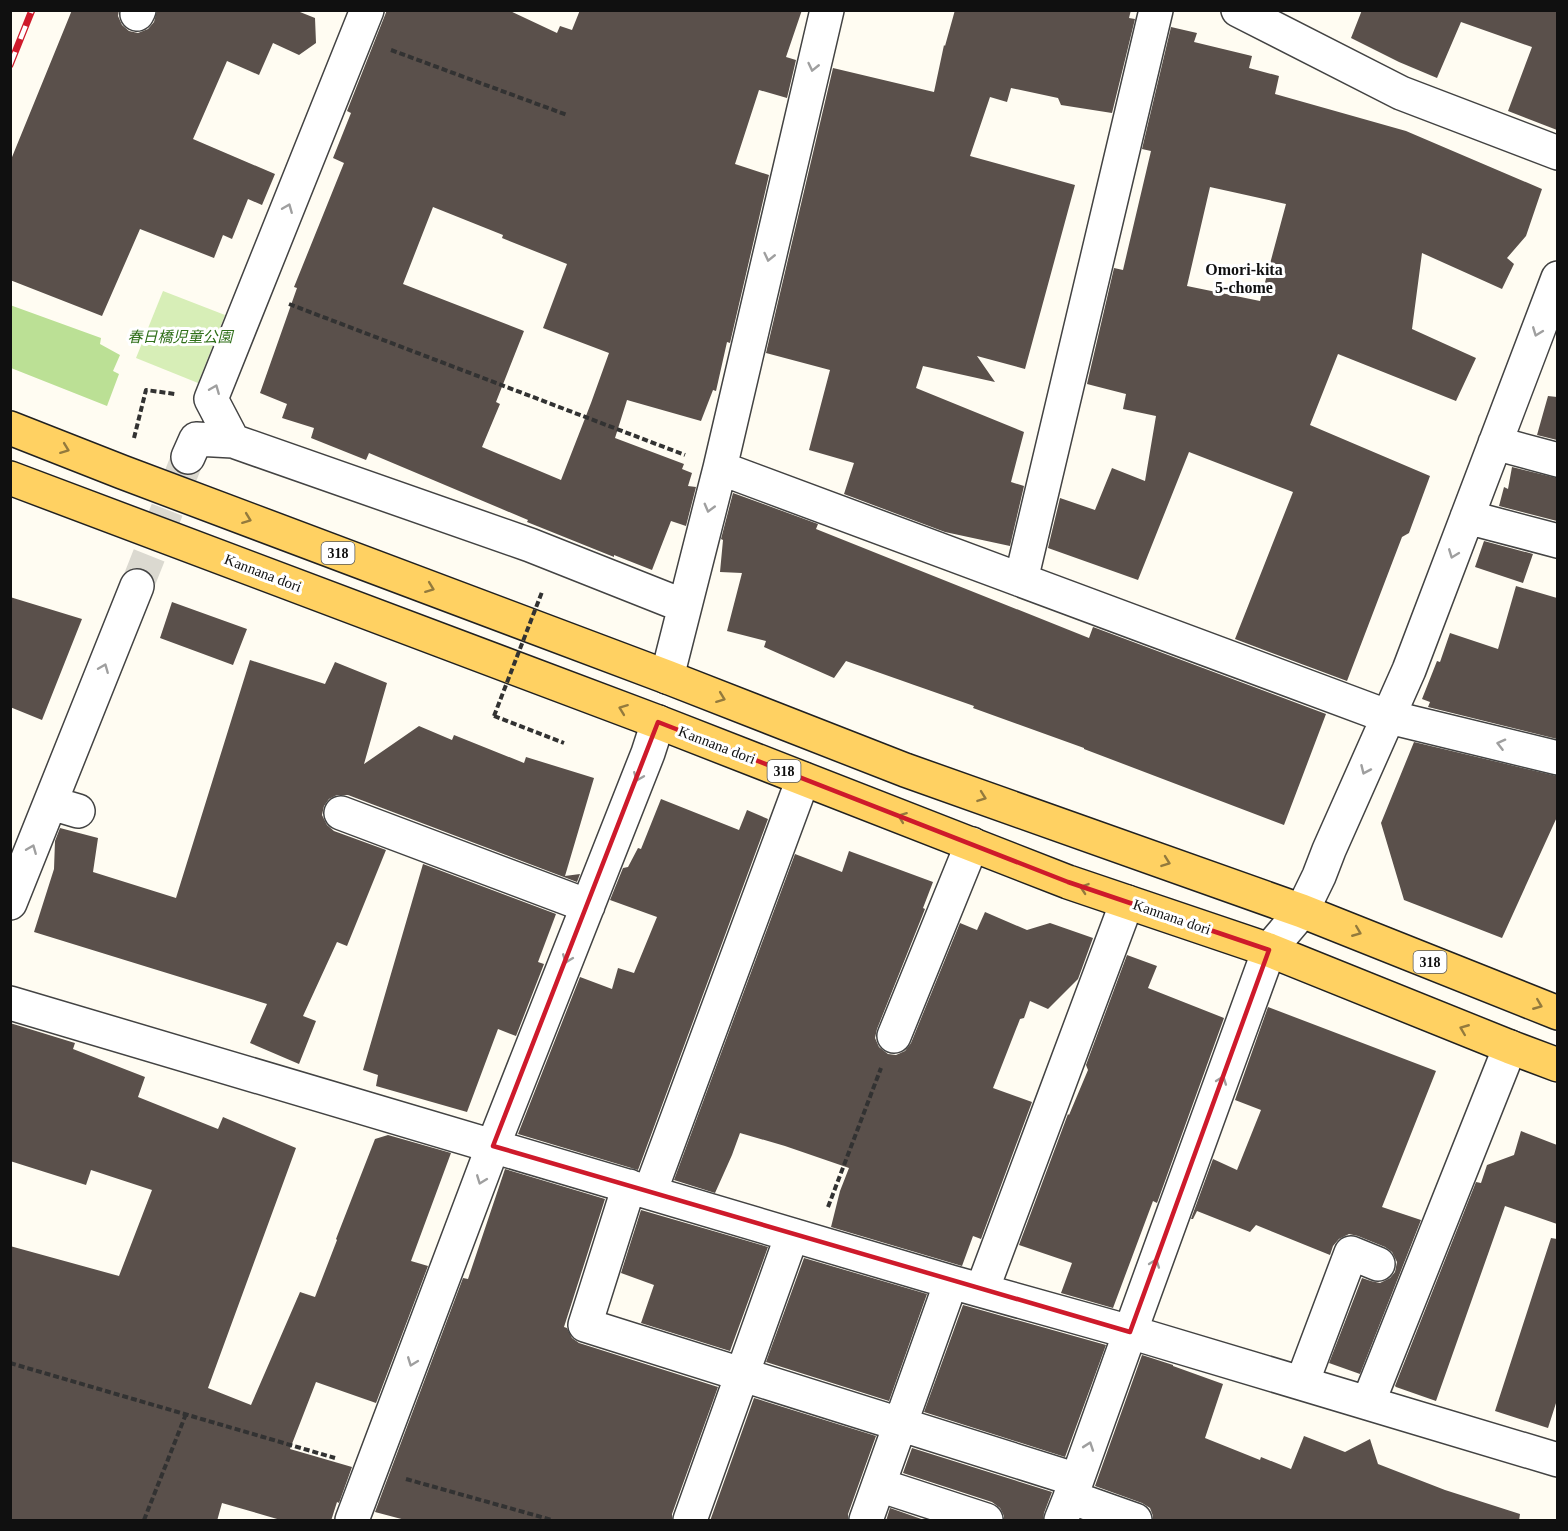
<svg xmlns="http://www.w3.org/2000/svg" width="1568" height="1531" font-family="'Times New Roman','Noto Sans JP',serif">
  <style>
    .green { fill: #d7eeb7 }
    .forest { fill: #bbe095 }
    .building { fill: #5a504b; fill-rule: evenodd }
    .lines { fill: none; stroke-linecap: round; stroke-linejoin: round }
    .minor-tunnel { stroke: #dbd9d0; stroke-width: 33; stroke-dasharray: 33 16; stroke-linecap: butt }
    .minor-casing { stroke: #434343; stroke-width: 36 }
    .major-casing { stroke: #212121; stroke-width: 36 }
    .path { stroke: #323232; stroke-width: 4; stroke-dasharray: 6 3; stroke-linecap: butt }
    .minor { stroke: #fff; stroke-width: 33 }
    .major { stroke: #ffd162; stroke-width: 33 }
    .rail-casing { stroke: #ce1a2b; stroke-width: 7 }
    .rail { stroke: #fff; stroke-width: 4.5; stroke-dasharray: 14; stroke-linecap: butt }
    .path-bridge { stroke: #323232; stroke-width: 4; stroke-dasharray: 6 3; stroke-linecap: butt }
    .oneway { stroke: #9f9f9f }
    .oneway2 { stroke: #937a3d }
    .marked { fill: none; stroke: #ce1a2b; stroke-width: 4.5; stroke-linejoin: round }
    .labels { text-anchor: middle; stroke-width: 6; stroke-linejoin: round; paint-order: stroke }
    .shield { fill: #fff; stroke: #585858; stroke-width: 1.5 }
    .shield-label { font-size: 14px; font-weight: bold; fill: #101010 }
    .park-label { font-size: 15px; font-style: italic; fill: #2f6f19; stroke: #fff }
    .street-label { font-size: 15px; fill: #101010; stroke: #fff }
    .neighbourhood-label { font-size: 16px; font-weight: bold; fill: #101010; stroke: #fff }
  </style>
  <rect width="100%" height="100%" fill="#fffcf2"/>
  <!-- green -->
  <path class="green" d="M 163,291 L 225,315 L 198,383 L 136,358 Z"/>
  <!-- forest -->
  <path class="forest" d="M 10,305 L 101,338 L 100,344 L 120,355 L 113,371 L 119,374 L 107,406 L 11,368 Z"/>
  <!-- building -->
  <path class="building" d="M 72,10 L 119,10 L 118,16 L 122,25 L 129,31 L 138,33 L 148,29 L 154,22 L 157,10 L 295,10 L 315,18 L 316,43 L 299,55 L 273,43 L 259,75 L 227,61 L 193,139 L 275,174 L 262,205 L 248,199 L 232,239 L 223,235 L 214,258 L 140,229 L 102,316 L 10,280 L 10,162 Z
    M 387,10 L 508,10 L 557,33 L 560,26 L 572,30 L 580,10 L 802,10 L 786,57 L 796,60 L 787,98 L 759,90 L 735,164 L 769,175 L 730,343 L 727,342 L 716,391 L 713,390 L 701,421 L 627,400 L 615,438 L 684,464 L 682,469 L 692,473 L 688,486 L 696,487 L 686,526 L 671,521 L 652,570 L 614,555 L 614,557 L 527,522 L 528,520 L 369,453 L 366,460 L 311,438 L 314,428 L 282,418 L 287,404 L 260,393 L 297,288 L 294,287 L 344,163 L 333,158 L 351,113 L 347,111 ZM 433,207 L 503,235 L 502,238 L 567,264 L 543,328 L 609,353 L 591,403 L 561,480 L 482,447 L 500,404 L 496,402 L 524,331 L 403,284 Z
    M 955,10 L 1131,10 L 1129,18 L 1135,19 L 1112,113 L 1061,105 L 1058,98 L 1011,88 L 1007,102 L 990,97 L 970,156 L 1075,185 L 1025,369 L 977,356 L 995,382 L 923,366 L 916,388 L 1024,432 L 1011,482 L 1024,486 L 1010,546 L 945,532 L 844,494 L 854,463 L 809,450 L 830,370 L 766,353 L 833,68 L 934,92 L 944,45 L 945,46 Z
    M 1362,10 L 1557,10 L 1557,130 L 1508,111 L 1532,47 L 1461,22 L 1437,78 L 1399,62 L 1351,38 Z
    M 1171,27 L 1197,33 L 1194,42 L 1252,56 L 1249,68 L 1279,76 L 1275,94 L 1406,131 L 1542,189 L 1526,236 L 1507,258 L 1514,264 L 1502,289 L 1422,253 L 1412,329 L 1476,358 L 1456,401 L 1338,354 L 1310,425 L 1430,476 L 1409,533 L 1402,537 L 1347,681 L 1235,639 L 1293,492 L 1189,452 L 1138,580 L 1048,548 L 1060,498 L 1095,510 L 1112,468 L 1145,481 L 1156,416 L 1123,409 L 1126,394 L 1087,384 L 1114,268 L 1123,270 L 1151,151 L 1142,149 ZM 1210,187 L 1286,204 L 1260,301 L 1187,286 Z
    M 1548,396 L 1557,397 L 1557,440 L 1537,435 Z
    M 1512,467 L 1557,478 L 1557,521 L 1499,506 L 1504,487 L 1508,489 Z
    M 733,493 L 818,524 L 816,529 L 1089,638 L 1093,627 L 1326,714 L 1284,825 L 1084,749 L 1084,748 L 973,708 L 974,706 L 846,661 L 834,678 L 764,647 L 766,641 L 727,631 L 742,573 L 720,572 L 723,540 L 721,539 Z
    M 1484,541 L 1533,554 L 1523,583 L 1475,567 Z
    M 1516,586 L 1557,598 L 1557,739 L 1428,707 L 1430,702 L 1422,699 L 1437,661 L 1440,662 L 1450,633 L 1498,649 Z
    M 10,597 L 82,619 L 42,720 L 10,707 Z
    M 172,602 L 247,629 L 233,665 L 160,638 Z
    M 250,660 L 325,684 L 335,662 L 387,683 L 364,764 L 419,726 L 452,740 L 454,735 L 524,763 L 526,757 L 594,778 L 565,876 L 580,874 L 577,882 L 348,795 L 337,795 L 329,799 L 324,806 L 322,815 L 327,825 L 334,831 L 386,850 L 347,946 L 337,942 L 303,1016 L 316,1021 L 299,1064 L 250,1043 L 267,1004 L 34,932 L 54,869 L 55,841 L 60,828 L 98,838 L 93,872 L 176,898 Z
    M 1414,742 L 1557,776 L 1557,817 L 1502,938 L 1404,900 L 1381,823 Z
    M 661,799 L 739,830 L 747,810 L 768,819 L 638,1170 L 518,1134 L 580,977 L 612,989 L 618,968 L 634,973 L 657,917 L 610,900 L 623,868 L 628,867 L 638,848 L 641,849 Z
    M 849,851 L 933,882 L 923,908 L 925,909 L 877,1029 L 875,1038 L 879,1047 L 888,1054 L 896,1055 L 905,1051 L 911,1043 L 960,923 L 977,930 L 985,912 L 1027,930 L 1050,923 L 1093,938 L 1078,979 L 1048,1009 L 1030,1001 L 1024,1018 L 1020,1019 L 993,1088 L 1032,1102 L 981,1239 L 973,1236 L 962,1266 L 831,1227 L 840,1191 L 849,1168 L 785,1146 L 740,1133 L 732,1155 L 715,1193 L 674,1180 L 795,854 L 842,872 Z
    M 423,864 L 556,914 L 538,962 L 544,964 L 516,1036 L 498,1029 L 467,1112 L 376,1086 L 378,1075 L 363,1070 Z
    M 1127,955 L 1157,966 L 1148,988 L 1224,1018 L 1157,1203 L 1153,1201 L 1113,1308 L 1061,1293 L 1072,1263 L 1019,1245 L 1068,1114 L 1069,1115 L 1088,1070 L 1086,1065 Z
    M 1268,1007 L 1436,1071 L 1382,1207 L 1421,1220 L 1360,1374 L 1329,1363 L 1362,1278 L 1371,1281 L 1380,1283 L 1390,1278 L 1395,1272 L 1397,1262 L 1392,1252 L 1385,1247 L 1358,1236 L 1349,1234 L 1339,1239 L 1333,1246 L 1330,1255 L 1256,1225 L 1250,1232 L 1197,1211 L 1193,1219 L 1191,1219 L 1213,1159 L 1237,1170 L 1261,1110 L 1235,1100 Z
    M 10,1023 L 75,1043 L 73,1049 L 145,1077 L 138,1097 L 218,1129 L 223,1117 L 296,1148 L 208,1388 L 251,1405 L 300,1292 L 315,1297 L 337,1240 L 336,1239 L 375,1139 L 388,1135 L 451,1153 L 411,1261 L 428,1266 L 376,1403 L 316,1382 L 290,1449 L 352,1467 L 339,1503 L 337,1502 L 331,1521 L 284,1521 L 222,1503 L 217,1521 L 10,1521 L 10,1246 L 119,1276 L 152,1190 L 91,1170 L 86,1185 L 10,1161 Z
    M 1521,1131 L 1557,1145 L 1557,1224 L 1505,1206 L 1436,1401 L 1396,1387 L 1395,1386 L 1476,1182 L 1481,1183 L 1487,1165 L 1514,1155 Z
    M 505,1169 L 605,1199 L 564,1327 L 567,1328 L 572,1338 L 579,1343 L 718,1387 L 672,1514 L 672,1521 L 409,1521 L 375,1512 L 463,1278 L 468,1279 Z
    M 641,1210 L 768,1247 L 730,1351 L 641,1323 L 654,1285 L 621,1273 Z
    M 1551,1238 L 1557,1239 L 1557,1400 L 1548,1428 L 1495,1411 Z
    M 804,1258 L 927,1294 L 889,1401 L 766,1362 Z
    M 963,1305 L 1106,1345 L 1065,1457 L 924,1412 Z
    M 1142,1355 L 1173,1365 L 1173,1366 L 1223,1384 L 1205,1438 L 1260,1460 L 1261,1457 L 1291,1469 L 1304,1436 L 1345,1452 L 1370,1439 L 1378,1464 L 1445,1490 L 1520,1514 L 1519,1521 L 1153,1521 L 1153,1516 L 1150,1508 L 1142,1503 L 1095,1486 Z
    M 754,1398 L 876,1436 L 848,1514 L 848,1521 L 710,1521 Z
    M 912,1448 L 1052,1492 L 1044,1513 L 1043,1521 L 1004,1521 L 1004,1516 L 1000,1508 L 992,1502 L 903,1473 Z
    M 890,1508 L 927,1521 L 886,1521 Z"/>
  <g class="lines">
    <!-- minor-tunnel -->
    <path class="minor-tunnel" d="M 137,586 L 188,457"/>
    <!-- minor casing -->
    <g class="minor-casing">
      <path id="minor" d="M 1238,10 L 1401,93 L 1558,153
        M 137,14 L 139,10
        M 233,441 L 211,399 L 367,10
        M 1495,443 L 1558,460
        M 188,457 L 196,439 L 233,441 L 530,545 L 684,606
        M 720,468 L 1389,717 L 1558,758
        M 1467,517 L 1558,541
        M 1021,580 L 1156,10
        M 667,677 L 720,468 L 827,10
        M 51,803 L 78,811
        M 341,813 L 588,906
        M 10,903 L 137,586
        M 10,1003 L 951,1282 L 1130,1332 L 1558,1460
        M 894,1036 L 972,844
        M 629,1186 L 585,1325 L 1077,1480
        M 650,1192 L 803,779
        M 982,1290 L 1127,902
        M 1302,1383 L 1351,1253 L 1378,1264
        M 1368,1403 L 1510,1047
        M 879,1485 L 986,1520
        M 1070,1497 L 1135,1520
        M 352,1520 L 493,1146 L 648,753 L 658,722
        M 690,1520 L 792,1235
        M 866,1520 L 951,1282
        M 1061,1520 L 1077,1480 L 1124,1349 L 1269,950 L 1302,911 L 1319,876 L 1329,850 L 1409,670 L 1558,278"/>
    </g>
    <!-- major casing -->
    <g class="major-casing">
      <path id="major" d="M 10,428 L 122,472 L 667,677 L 905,770 L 1302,911 L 1558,1013
        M 10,478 L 658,722 L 1068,882 L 1269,950 L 1510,1047 L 1558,1065"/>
    </g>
    <!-- path -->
    <path class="path" d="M 391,50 L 567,115
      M 289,304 L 685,455
      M 134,438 L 146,390 L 175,394
      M 494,716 L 564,743
      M 828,1207 L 881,1068
      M 10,1363 L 335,1458
      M 406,1479 L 552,1520
      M 144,1520 L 186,1414"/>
    <!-- minor -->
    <use href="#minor" class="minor"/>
    <!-- major -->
    <use href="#major" class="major"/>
    <!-- rail casing -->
    <g class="rail-casing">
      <path id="rail" d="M 10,65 L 32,10"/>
    </g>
    <!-- rail -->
    <use href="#rail" class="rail"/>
    <!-- path-bridge -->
    <path class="path-bridge" d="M 494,716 L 542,592"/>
  </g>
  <!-- one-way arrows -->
  <defs><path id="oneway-chevron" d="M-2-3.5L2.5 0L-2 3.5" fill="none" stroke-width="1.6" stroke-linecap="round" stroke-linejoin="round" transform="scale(1.5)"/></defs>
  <g class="oneway">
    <use href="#oneway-chevron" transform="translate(813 67) rotate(103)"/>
    <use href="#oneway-chevron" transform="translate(288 208) rotate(-68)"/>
    <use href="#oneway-chevron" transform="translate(769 257) rotate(103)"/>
    <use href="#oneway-chevron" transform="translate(1537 332) rotate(111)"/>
    <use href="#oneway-chevron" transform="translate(215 389) rotate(-68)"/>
    <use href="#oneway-chevron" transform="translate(709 508) rotate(105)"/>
    <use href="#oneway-chevron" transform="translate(1453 554) rotate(111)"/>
    <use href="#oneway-chevron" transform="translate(104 668) rotate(-68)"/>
    <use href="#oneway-chevron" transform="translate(1501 744) rotate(-166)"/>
    <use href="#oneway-chevron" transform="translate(1365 770) rotate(114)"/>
    <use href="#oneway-chevron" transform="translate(638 777) rotate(112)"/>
    <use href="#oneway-chevron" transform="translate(32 849) rotate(-68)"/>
    <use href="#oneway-chevron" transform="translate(567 959) rotate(111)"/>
    <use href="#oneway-chevron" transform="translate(1222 1080) rotate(-70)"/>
    <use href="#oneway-chevron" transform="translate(481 1180) rotate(111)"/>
    <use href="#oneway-chevron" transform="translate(1155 1263) rotate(-70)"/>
    <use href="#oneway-chevron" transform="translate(412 1362) rotate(111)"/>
    <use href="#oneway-chevron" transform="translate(1089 1446) rotate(-71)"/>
  </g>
  <g class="oneway2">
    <use href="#oneway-chevron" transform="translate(65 449) rotate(21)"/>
    <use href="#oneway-chevron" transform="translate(247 519) rotate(21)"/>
    <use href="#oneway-chevron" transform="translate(430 588) rotate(21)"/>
    <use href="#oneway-chevron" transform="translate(721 698) rotate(21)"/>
    <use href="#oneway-chevron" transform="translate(623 709) rotate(-159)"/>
    <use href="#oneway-chevron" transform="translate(982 797) rotate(20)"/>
    <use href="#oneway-chevron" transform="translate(902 817) rotate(-159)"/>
    <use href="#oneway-chevron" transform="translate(1166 862) rotate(20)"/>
    <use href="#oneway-chevron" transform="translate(1084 888) rotate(-161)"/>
    <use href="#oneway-chevron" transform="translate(1357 932) rotate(22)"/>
    <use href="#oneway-chevron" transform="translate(1538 1005) rotate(22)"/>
    <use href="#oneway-chevron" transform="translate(1464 1029) rotate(-158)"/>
  </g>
  <!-- marked area -->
  <path class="marked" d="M 658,722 L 1068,882 L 1269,950 L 1130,1332 L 493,1146 Z"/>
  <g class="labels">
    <!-- shield labels -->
    <g class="shield">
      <rect x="321.5" y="542" width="33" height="22" rx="4.5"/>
      <rect x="767.5" y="760" width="33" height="22" rx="4.5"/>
      <rect x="1413.5" y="951" width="33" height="22" rx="4.5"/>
    </g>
    <g class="shield-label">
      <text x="338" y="558">318</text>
      <text x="784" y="776">318</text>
      <text x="1430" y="967">318</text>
    </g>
    <!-- park labels -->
    <g class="park-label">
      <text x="180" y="342">春日橋児童公園</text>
    </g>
    <!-- street labels -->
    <g class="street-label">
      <text transform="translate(263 573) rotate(21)" y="5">Kannana dori</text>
      <text transform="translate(717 745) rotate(21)" y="5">Kannana dori</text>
      <text transform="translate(1172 917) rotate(19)" y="5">Kannana dori</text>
    </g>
    <!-- neighbourhood labels -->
    <g class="neighbourhood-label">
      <text x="1244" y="275">Omori-kita<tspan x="1244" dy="18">5-chome</tspan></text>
    </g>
  </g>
  <!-- border -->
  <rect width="1568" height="1531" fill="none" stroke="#101010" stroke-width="24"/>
</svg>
